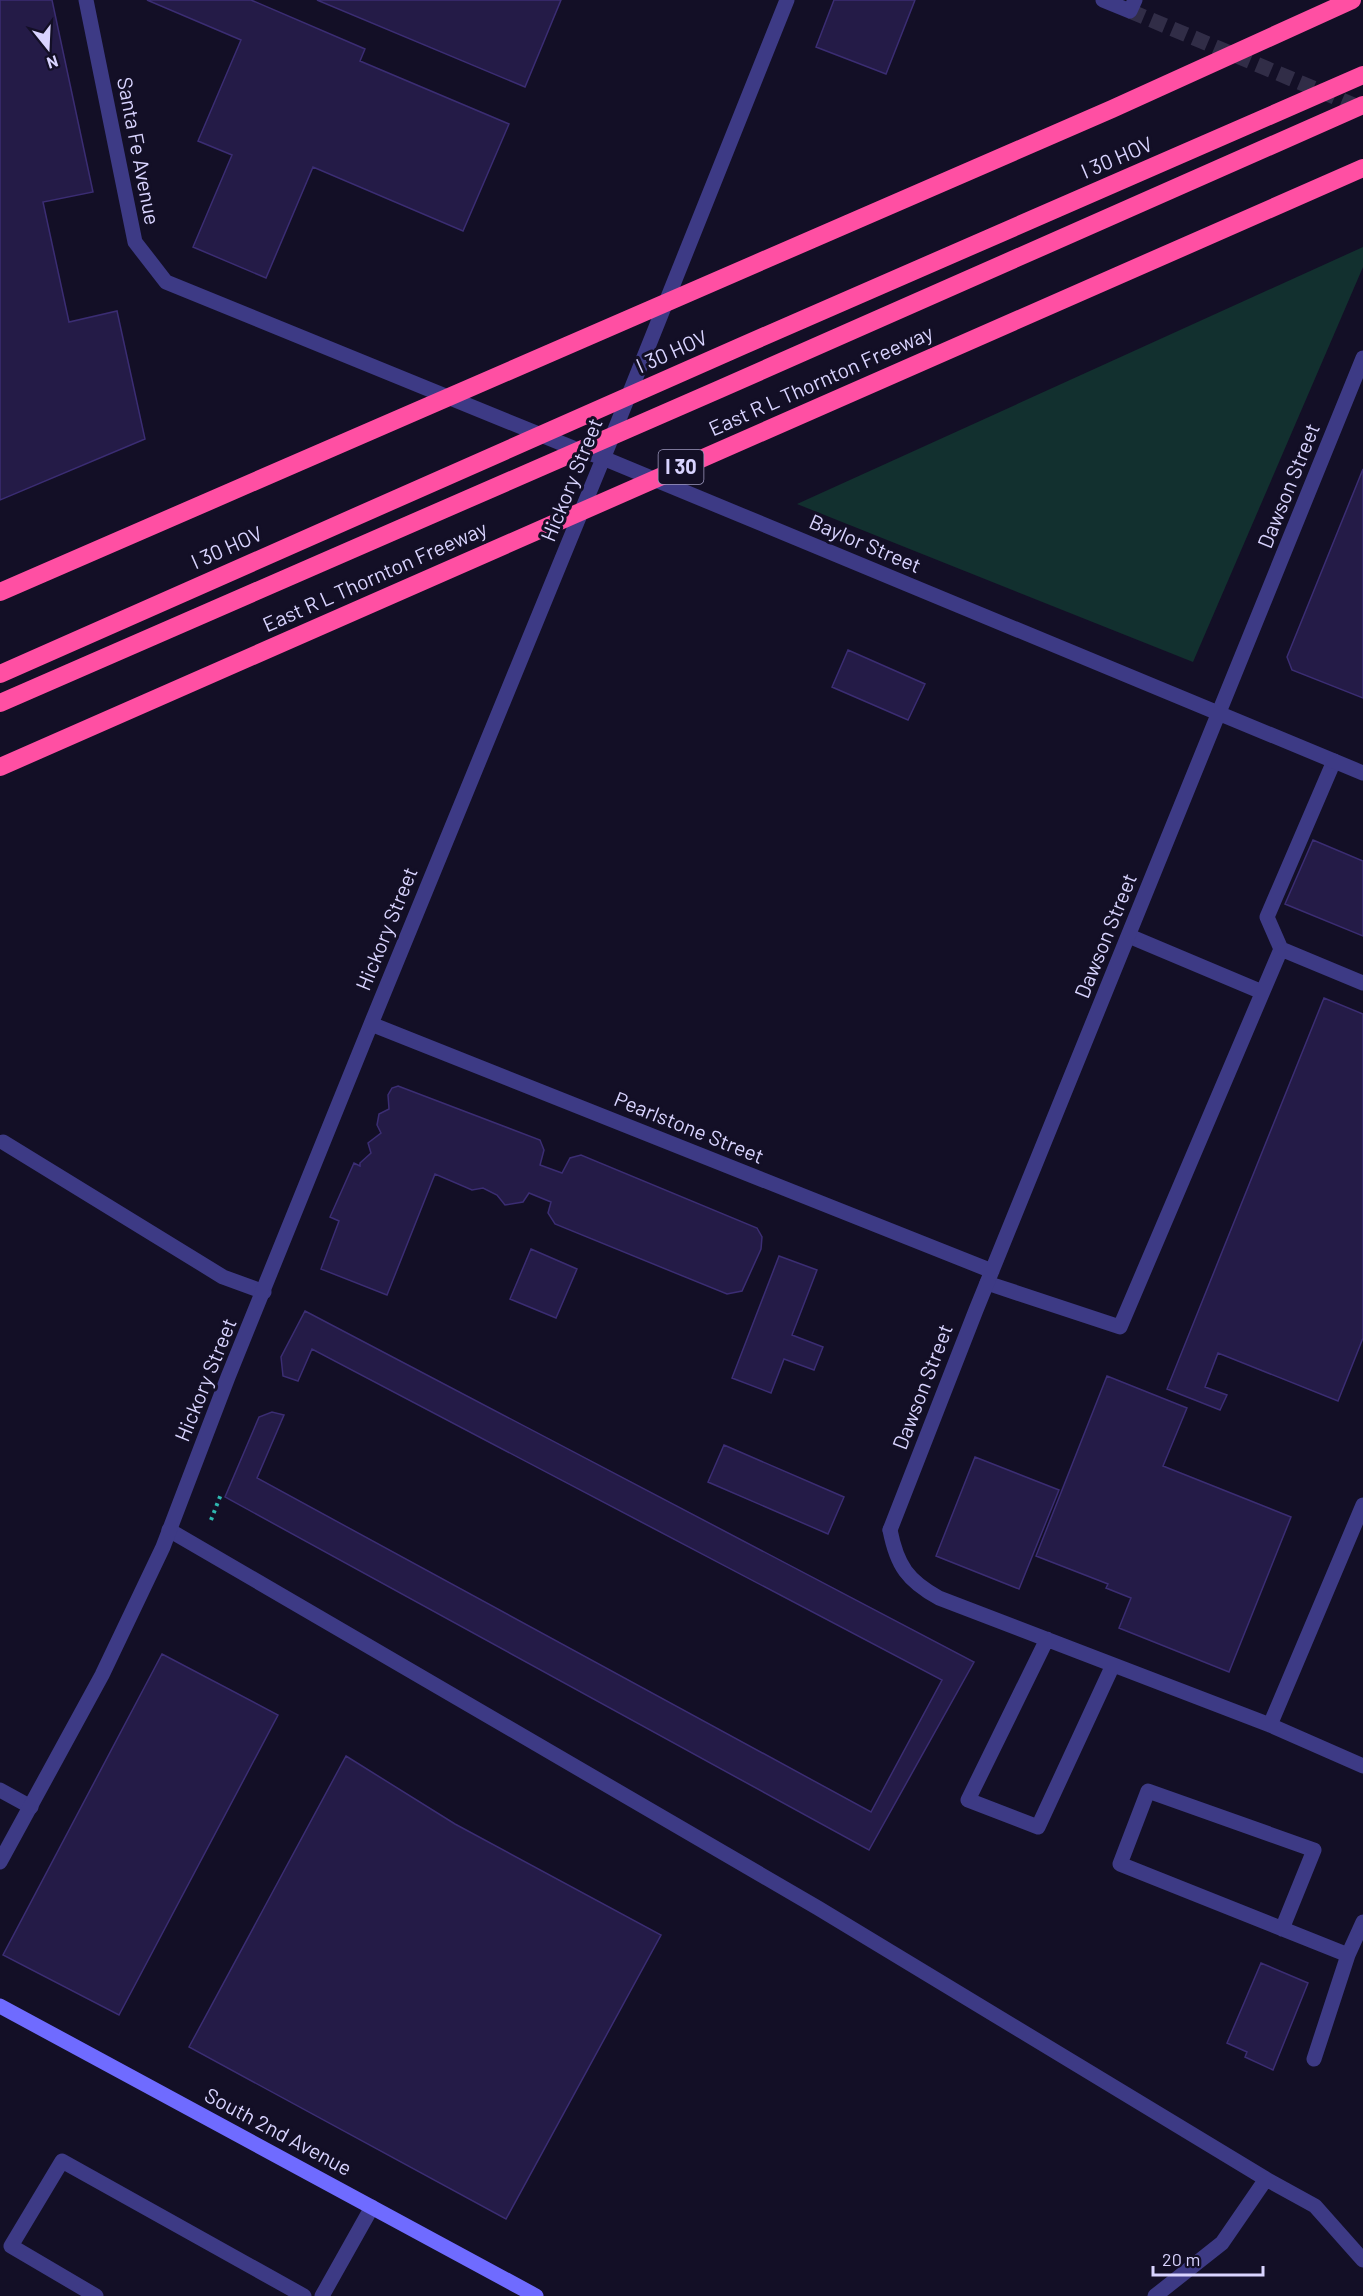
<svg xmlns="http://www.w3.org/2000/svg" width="1363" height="2296" font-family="Barlow,sans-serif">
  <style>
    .green { fill: #12302f }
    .building { fill: #241b47; stroke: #3b2d73; stroke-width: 1.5 }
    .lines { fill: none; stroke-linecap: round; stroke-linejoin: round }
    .street-tunnel { stroke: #312d47; stroke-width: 15; stroke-dasharray: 15 8; stroke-linecap: butt }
    .path { stroke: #2fb8b0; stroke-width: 4; stroke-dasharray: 3 4.5; stroke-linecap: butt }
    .lane { stroke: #3d3a85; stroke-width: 15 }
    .street { stroke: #3d3a85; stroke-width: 15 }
    .secondary { stroke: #6f6bff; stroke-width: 15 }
    .highway-bridge { stroke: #ff4fa3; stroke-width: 18 }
    .labels { text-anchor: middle; stroke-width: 6; stroke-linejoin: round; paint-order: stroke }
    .shield { fill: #130f26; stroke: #9e99be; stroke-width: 1.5 }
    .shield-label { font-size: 20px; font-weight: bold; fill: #d9d4ff }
    .street-label { font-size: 21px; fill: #d9d4ff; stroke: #130f26 }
  </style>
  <rect width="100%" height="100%" fill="#130f26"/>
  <!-- green -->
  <path class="green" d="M 1363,247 L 1363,267 L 1193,662 L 797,504 Z"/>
  <!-- building -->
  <path class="building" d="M 0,0 L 52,0 L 93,192 L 43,202 L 69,322 L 117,311 L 145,439 L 0,500 Z
    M 147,0 L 251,0 L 365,49 L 360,61 L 509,124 L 463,231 L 313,167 L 266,278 L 193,247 L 232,155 L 198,141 L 241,40 Z
    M 317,0 L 561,0 L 525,87 Z
    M 834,0 L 915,0 L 886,74 L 816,47 Z
    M 1363,469 L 1363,698 L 1292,670 L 1287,657 Z
    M 848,650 L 925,684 L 908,720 L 832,687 Z
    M 1313,840 L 1363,861 L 1363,936 L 1285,904 Z
    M 1324,998 L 1363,1014 L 1363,1338 L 1338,1401 L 1218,1353 L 1205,1387 L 1227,1395 L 1220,1410 L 1167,1389 Z
    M 398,1086 L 540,1140 L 544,1150 L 540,1165 L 562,1173 L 570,1158 L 581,1155 L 757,1228 L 762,1237 L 761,1249 L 742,1291 L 727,1294 L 555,1224 L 548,1213 L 551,1202 L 529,1193 L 523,1202 L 505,1205 L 497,1195 L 483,1188 L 472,1190 L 435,1174 L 387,1295 L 321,1269 L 339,1221 L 330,1217 L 354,1163 L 360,1166 L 360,1163 L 371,1153 L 368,1143 L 381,1133 L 377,1125 L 379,1114 L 389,1109 L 388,1095 L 392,1088 Z
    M 531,1249 L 577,1269 L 556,1318 L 510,1299 Z
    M 779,1256 L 817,1270 L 792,1335 L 823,1347 L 814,1370 L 784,1359 L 771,1393 L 732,1378 Z
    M 305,1311 L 974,1662 L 869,1850 L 225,1497 L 259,1417 L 272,1412 L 284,1415 L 257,1478 L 871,1812 L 942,1680 L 312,1349 L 298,1381 L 283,1376 L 281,1357 Z
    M 1107,1376 L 1187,1408 L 1163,1466 L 1291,1517 L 1229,1672 L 1119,1628 L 1131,1598 L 1106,1588 L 1108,1584 L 1036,1556 Z
    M 724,1445 L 844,1497 L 828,1534 L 708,1482 Z
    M 975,1457 L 1059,1490 L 1019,1589 L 936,1556 Z
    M 162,1654 L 278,1715 L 119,2015 L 3,1955 Z
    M 346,1756 L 455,1824 L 661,1935 L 506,2219 L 189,2047 Z
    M 1261,1963 L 1308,1983 L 1273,2070 L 1245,2057 L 1247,2052 L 1227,2043 Z"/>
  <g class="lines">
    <!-- street-tunnel -->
    <path class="street-tunnel" d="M 1130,11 L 1363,109"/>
    <!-- path -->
    <path class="path" d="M 211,1520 L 221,1494"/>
    <!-- lane -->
    <path class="lane" d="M 1129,936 L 1262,992
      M 1281,949 L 1267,917 L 1334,761
      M 3,1142 L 223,1277 L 264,1292
      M 987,1283 L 1120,1327 L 1281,949 L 1363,983
      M 169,1530 L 818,1908 L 1266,2179 L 1315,2206 L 1363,2260
      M 890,1530 C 897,1566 908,1581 939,1598 L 1270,1725 L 1363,1766
      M 1047,1639 L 968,1800 L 1038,1827 L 1113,1665
      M 1270,1725 L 1363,1505
      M 0,1790 L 31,1807
      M 1282,1929 L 1314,1850 L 1148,1791 L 1120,1864 L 1348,1955 L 1363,1922
      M 1314,2059 L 1348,1955
      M 96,2296 L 11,2246 L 62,2161 L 304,2296
      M 322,2296 L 372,2207
      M 1155,2296 L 1222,2243 L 1266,2179"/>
    <!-- street -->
    <path class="street" d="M 86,0 L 135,242 L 166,282 L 573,448 L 603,458 L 1363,773
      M 1103,0 L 1130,11 L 1135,0
      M 371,1024 L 992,1271
      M 890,1530 L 976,1310 L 1363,358
      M 0,1862 L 102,1675 L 163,1547 L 228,1377 L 371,1024 L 614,432 L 787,0"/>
    <!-- secondary -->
    <path class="secondary" d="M 0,2006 L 536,2296"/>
    <!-- highway-bridge -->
    <path class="highway-bridge" d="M 0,592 L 1112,109 L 1352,0
      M 0,674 L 742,346 L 1363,75
      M 0,703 L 720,389 L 1363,105
      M 0,767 L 1363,168"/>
  </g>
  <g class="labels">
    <!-- shield labels -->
    <rect class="shield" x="658.5" y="450" width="45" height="34" rx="4.5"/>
    <g class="shield-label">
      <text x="681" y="474">I 30</text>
    </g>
    <!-- street labels -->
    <g class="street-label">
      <text transform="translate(138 151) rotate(79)" y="7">Santa Fe Avenue</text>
      <text transform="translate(1117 158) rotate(-23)" y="7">I 30 HOV</text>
      <text transform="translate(672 352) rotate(-24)" y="7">I 30 HOV</text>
      <text transform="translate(821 381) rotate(-24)" y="7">East R L Thornton Freeway</text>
      <text transform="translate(572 480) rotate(-68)" y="7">Hickory Street</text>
      <text transform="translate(1289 486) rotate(-68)" y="7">Dawson Street</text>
      <text transform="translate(865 544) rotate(23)" y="7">Baylor Street</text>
      <text transform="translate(227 548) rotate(-24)" y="7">I 30 HOV</text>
      <text transform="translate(375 577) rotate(-24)" y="7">East R L Thornton Freeway</text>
      <text transform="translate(387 929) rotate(-68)" y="7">Hickory Street</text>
      <text transform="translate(1106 936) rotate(-68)" y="7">Dawson Street</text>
      <text transform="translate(689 1128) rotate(22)" y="7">Pearlstone Street</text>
      <text transform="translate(206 1380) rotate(-68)" y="7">Hickory Street</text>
      <text transform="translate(923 1387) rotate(-69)" y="7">Dawson Street</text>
      <text transform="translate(278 2132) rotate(28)" y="7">South 2nd Avenue</text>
    </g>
  </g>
  <!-- north arrow -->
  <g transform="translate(48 48) rotate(162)" stroke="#130f26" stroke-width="4.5" paint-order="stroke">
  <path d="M0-4.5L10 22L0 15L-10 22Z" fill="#d9d4ff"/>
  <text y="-9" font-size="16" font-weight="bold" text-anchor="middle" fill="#d9d4ff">N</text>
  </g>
  <!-- scale -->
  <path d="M1153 2266v9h110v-9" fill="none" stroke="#d9d4ff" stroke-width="3"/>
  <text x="1162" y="2266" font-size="18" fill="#d9d4ff" stroke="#130f26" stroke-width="4.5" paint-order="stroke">20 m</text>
</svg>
